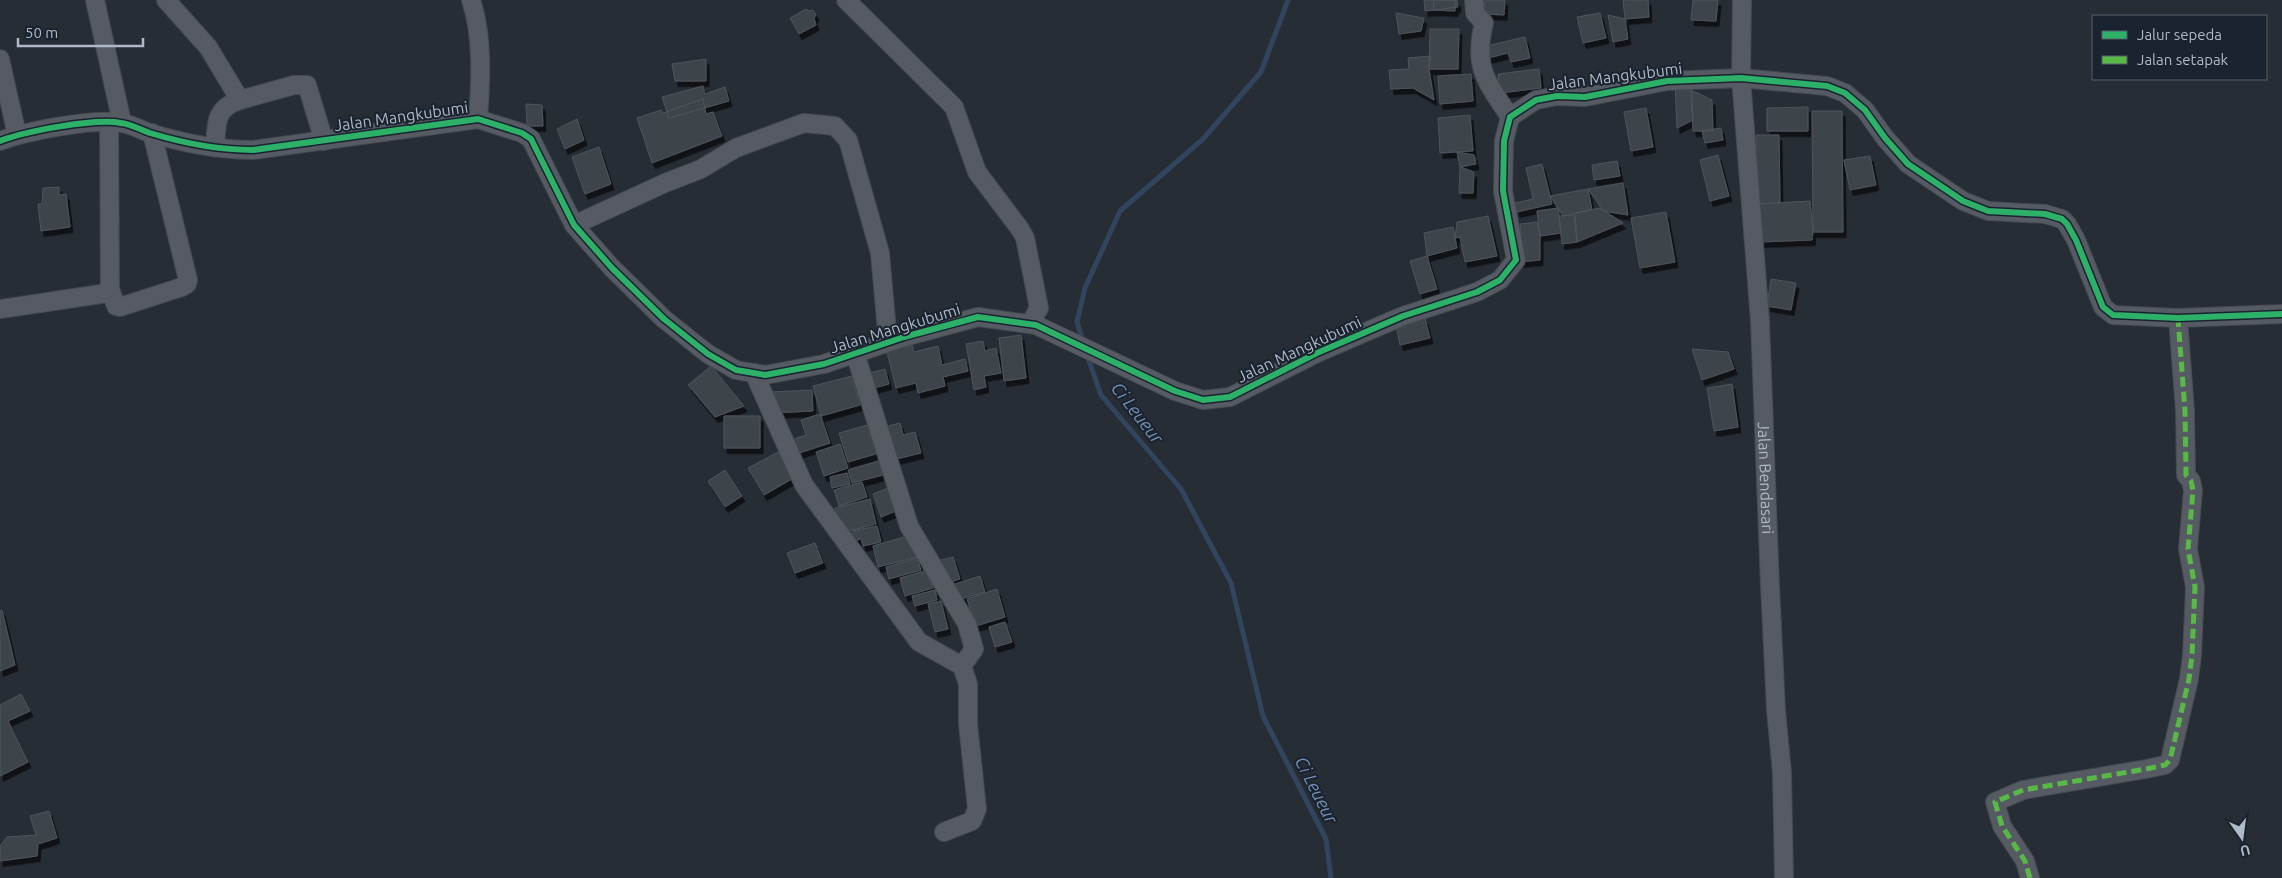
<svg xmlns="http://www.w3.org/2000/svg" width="2282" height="878" font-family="Ubuntu,sans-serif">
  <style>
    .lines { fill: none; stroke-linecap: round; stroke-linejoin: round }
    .stream { stroke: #32455f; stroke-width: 5 }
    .building { fill: #3e444b; stroke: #4e545d; filter: url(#shadow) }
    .minor-casing { stroke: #444950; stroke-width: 20 }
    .minor { stroke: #565b63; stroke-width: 18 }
    .quiet { stroke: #58b947; stroke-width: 5; stroke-dasharray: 10 5; stroke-linecap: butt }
    .cycleway-casing { stroke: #1a2330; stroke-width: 9 }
    .cycleway { stroke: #2db169; stroke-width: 6 }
    .labels { text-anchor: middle; stroke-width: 4; stroke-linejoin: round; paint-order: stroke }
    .street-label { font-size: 16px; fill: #afb9c7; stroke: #1a2330 }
    .water-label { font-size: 18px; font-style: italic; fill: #758fb1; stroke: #1a2330 }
  </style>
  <defs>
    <filter id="shadow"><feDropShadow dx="3" dy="5.5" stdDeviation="0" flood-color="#0009"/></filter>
  </defs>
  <rect width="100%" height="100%" fill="#272d35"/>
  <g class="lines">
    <!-- stream -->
    <path class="stream" d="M 1083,342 L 1077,322 L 1085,288 L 1120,211 L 1203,139 L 1261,72 L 1288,0
      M 1087,355 L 1101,395 L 1181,489 L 1231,583 L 1263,716 L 1326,839 L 1331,878"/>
  </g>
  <!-- building -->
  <path class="building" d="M 1424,0 L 1457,0 L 1458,7 L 1425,11 Z
    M 1434,0 L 1455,0 L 1455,11 L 1433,10 Z
    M 1485,0 L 1505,0 L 1504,15 L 1483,14 Z
    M 1623,0 L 1648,0 L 1649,17 L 1625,19 Z
    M 1693,0 L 1718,0 L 1716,21 L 1691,20 Z
    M 806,9 L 809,11 L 813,10 L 816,15 L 814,18 L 816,25 L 799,34 L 790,18 Z
    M 1396,13 L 1424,18 L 1421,31 L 1399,34 Z
    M 1600,13 L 1606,38 L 1583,43 L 1577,17 Z
    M 1608,15 L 1625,19 L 1628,39 L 1613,42 Z
    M 1430,29 L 1459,29 L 1458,69 L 1429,69 Z
    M 1525,37 L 1530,58 L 1511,62 L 1508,53 L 1488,58 L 1486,46 Z
    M 1431,56 L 1429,69 L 1434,100 L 1413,88 L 1391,89 L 1389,70 L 1409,69 L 1408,58 Z
    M 706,59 L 706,81 L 675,81 L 672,64 Z
    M 1539,69 L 1541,88 L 1500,93 L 1498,74 Z
    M 1471,74 L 1473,101 L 1440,104 L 1438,76 Z
    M 1691,82 L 1693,120 L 1677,128 L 1675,84 Z
    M 703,86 L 705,94 L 725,87 L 729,101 L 669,118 L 662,97 Z
    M 1691,90 L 1712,100 L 1713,131 L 1693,131 Z
    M 703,99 L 706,114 L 713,112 L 722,136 L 652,163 L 637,118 L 661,110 L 663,113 Z
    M 526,104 L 542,105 L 543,126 L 527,126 Z
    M 1808,107 L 1808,131 L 1767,131 L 1767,108 Z
    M 1646,108 L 1653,147 L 1631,151 L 1624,112 Z
    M 1812,111 L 1842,111 L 1843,232 L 1813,232 Z
    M 1470,115 L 1473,151 L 1440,153 L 1438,118 Z
    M 577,119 L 584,140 L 565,149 L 557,129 Z
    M 1721,128 L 1723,140 L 1705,143 L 1702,131 Z
    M 1756,135 L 1779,135 L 1780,203 L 1757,204 Z
    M 599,147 L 611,184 L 585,194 L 572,157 Z
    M 1457,152 L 1474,155 L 1476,164 L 1460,167 Z
    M 1718,155 L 1729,196 L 1710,201 L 1700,160 Z
    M 1870,156 L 1876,185 L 1850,190 L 1844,160 Z
    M 1617,161 L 1620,176 L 1594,180 L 1592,165 Z
    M 1542,164 L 1552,204 L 1517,212 L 1515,203 L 1533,199 L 1526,168 Z
    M 1460,167 L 1474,172 L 1473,193 L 1459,193 Z
    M 1623,183 L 1628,215 L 1603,211 L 1588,189 Z
    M 59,187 L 59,195 L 66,194 L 70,227 L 41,231 L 38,204 L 42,204 L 43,188 Z
    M 1588,189 L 1592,210 L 1563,216 L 1550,196 Z
    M 1810,201 L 1813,232 L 1812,240 L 1759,242 L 1757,204 Z
    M 1558,208 L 1561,233 L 1540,236 L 1537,211 Z
    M 1600,208 L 1623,223 L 1577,242 L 1575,213 Z
    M 1666,212 L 1675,262 L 1640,268 L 1631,218 Z
    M 1574,215 L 1577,242 L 1562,244 L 1559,216 Z
    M 1488,216 L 1497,256 L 1465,262 L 1460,237 L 1455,238 L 1457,222 Z
    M 1537,222 L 1540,236 L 1540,260 L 1519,262 L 1522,244 L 1520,224 Z
    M 1453,227 L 1457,248 L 1427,256 L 1424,233 Z
    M 1427,256 L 1437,289 L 1420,294 L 1410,261 Z
    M 1771,279 L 1796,283 L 1791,310 L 1767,306 Z
    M 1425,319 L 1430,338 L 1400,345 L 1396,325 Z
    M 1021,335 L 1026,378 L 1004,381 L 999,338 Z
    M 983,341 L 985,351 L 996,348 L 1001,373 L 984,376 L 986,387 L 974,390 L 966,344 Z
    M 912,345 L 914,352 L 938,346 L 942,365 L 965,359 L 968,371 L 943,377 L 945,386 L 918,393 L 916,383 L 896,388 L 887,352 Z
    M 1692,349 L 1728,352 L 1734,369 L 1702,380 Z
    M 711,366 L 744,406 L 715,417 L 688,385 Z
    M 885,369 L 889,384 L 870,389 L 866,374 Z
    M 852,376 L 860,405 L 821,416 L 813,386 Z
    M 1732,384 L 1738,427 L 1714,431 L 1707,388 Z
    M 812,390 L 813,411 L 772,413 L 771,392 Z
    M 820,414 L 830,443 L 796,454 L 791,440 L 806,435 L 801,420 Z
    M 724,416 L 760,416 L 760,448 L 724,448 Z
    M 900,423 L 903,435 L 915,432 L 921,453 L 892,460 L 884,427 Z
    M 871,424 L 879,453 L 848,462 L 839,433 Z
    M 840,444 L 848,468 L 824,476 L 816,452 Z
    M 782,450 L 797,476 L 764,495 L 748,468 Z
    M 879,461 L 883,475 L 852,483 L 848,470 Z
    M 725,470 L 742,496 L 725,507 L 708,481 Z
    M 847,473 L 850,484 L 832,488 L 830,477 Z
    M 862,482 L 867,497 L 839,506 L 834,490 Z
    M 888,488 L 896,511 L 881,517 L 873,494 Z
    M 870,499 L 876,524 L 841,533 L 835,508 Z
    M 877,526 L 881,542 L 863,546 L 861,539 L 854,541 L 852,531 Z
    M 911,535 L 917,557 L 878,567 L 873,546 Z
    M 815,543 L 823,563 L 795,573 L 787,553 Z
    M 953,557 L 960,579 L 944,584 L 937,561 Z
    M 917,558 L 921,570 L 889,579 L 886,567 Z
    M 928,570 L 933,588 L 905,596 L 900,578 Z
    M 980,576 L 985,592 L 954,601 L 949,586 Z
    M 997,589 L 1005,617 L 976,626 L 967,599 Z
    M 935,590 L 937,600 L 915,606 L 912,596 Z
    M 941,601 L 948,629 L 935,632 L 928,604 Z
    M 2,610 L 15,665 L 0,671 L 0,611 Z
    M 1005,622 L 1012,642 L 995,647 L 989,627 Z
    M 21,694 L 30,711 L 8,721 L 28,762 L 0,776 L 0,705 Z
    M 49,811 L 57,838 L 38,844 L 37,856 L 0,861 L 0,846 L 7,837 L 36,835 L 30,816 Z"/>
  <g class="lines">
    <!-- minor casing -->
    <g class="minor-casing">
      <g id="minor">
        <path d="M 95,0 L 122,123"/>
        <path d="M 166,0 L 208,47 L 240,100 L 294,85 L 307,85 L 324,141"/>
        <path d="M 471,0 C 483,36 481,81 478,119"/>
        <path d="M 846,0 L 954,107 L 977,172 L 1020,229 L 1025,238 L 1039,308 L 1030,324"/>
        <path d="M 1474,0 L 1475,13 L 1484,23 C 1473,67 1486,81 1510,117"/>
        <path id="s1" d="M 1742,0 L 1741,78 L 1760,321 L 1770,586 L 1776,710 L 1782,773 L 1784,878"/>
        <path d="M 0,59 L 17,135"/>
        <path d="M 0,141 C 26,131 95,118 121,123 C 131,124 141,130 150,133 C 183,143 219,150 253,150 L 478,119 L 522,133 L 531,139 L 574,225 L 612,268 L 664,319 L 708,354 L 736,370 L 765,375 L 824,364 L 904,337 L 978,317 L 1036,325 L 1175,391 L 1203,400 L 1230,397 L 1317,353 L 1403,316 L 1477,292 L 1500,280 L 1516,260 L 1503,191 L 1504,141 L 1510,117 L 1536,100 L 1557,96 L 1585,97 L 1667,81 L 1741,78 L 1827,86 L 1845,93 L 1865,110 L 1885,138 L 1908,164 L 1963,201 L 1988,211 L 2045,214 L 2062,219 L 2067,224 L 2076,240 L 2103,307 L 2113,315 L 2178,318 L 2282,314"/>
        <path d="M 215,147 C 217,123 214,109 240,100"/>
        <path d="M 574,225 L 665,183 L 701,169 L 736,148 L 804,123 L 835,126 L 848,140 L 880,253 L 888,342"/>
        <path d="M 110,289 L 116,306 L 120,307 L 182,287 L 187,284 L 188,280 L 152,133"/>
        <path d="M 0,309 L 101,294 L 110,289 L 109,123"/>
        <path d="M 855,353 L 909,526 L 967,624 L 974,649 L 962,666"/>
        <path d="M 754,373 L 804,485 L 919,642 L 962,666 L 968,684 L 968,724 L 977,809 L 972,821 L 944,832"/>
        <path d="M 2030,878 L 2025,861 L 2002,826 L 1995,802 L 2023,790 L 2146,769 L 2165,765 L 2170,760 L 2189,679 L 2192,655 L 2195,587 L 2188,549 L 2193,490 L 2191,481 L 2186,475 L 2185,411 L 2178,318"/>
      </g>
    </g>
    <!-- minor -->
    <use href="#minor" class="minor"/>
    <!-- quiet -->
    <path class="quiet" d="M 2030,878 L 2025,861 L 2002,826 L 1995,802 L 2023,790 L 2146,769 L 2165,765 L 2170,760 L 2189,679 L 2192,655 L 2195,587 L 2188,549 L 2193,490 L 2191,481 L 2186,475 L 2185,411 L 2178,318"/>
    <!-- cycleway casing -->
    <g class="cycleway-casing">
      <path id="cycleway" d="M 0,141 C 26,131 95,118 121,123 C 131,124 141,130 150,133 C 183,143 219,150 253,150 L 478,119 L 522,133 L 531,139 L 574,225 L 612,268 L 664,319 L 708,354 L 736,370 L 765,375 L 824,364 L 904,337 L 978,317 L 1036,325 L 1175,391 L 1203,400 L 1230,397 L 1317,353 L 1403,316 L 1477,292 L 1500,280 L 1516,260 L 1503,191 L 1504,141 L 1510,117 L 1536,100 L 1557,96 L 1585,97 L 1667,81 L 1741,78 L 1827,86 L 1845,93 L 1865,110 L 1885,138 L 1908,164 L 1963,201 L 1988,211 L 2045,214 L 2062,219 L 2067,224 L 2076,240 L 2103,307 L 2113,315 L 2178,318 L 2282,314"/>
    </g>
    <!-- cycleway -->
    <use href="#cycleway" class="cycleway"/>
  </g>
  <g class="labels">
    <!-- street labels -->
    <g class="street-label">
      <text transform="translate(1615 76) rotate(-7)" y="6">Jalan Mangkubumi</text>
      <text transform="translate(401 116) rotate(-8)" y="6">Jalan Mangkubumi</text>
      <text transform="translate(895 328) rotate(-17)" y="6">Jalan Mangkubumi</text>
      <text transform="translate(1299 349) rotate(-25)" y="6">Jalan Mangkubumi</text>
      <text dy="6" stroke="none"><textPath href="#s1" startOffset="479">Jalan Bendasari</textPath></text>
    </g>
    <!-- water labels -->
    <g class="water-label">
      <text transform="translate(1137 413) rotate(52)" y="6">Ci Leueur</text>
      <text transform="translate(1316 790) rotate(63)" y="6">Ci Leueur</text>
    </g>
  </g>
  <!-- legend -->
  <rect x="2092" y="15" width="175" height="65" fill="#1a2330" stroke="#565f6c"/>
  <rect x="2102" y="31" width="25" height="8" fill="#2db169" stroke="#565f6c"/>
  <text x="2137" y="40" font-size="15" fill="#afb9c7">Jalur sepeda</text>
  <rect x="2102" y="56" width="25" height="8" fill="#58b947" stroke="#565f6c"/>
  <text x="2137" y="65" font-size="15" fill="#afb9c7">Jalan setapak</text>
  <!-- north arrow -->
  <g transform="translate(2242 838) rotate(166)" stroke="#1a2330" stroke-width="4" paint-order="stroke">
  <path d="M0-4L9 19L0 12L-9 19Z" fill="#afb9c7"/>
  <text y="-8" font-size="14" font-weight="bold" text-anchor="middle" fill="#afb9c7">U</text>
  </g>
  <!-- scale -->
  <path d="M18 38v8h125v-8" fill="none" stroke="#afb9c7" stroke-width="2.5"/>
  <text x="25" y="38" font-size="15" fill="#afb9c7" stroke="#1a2330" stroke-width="4" paint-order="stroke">50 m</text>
</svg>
